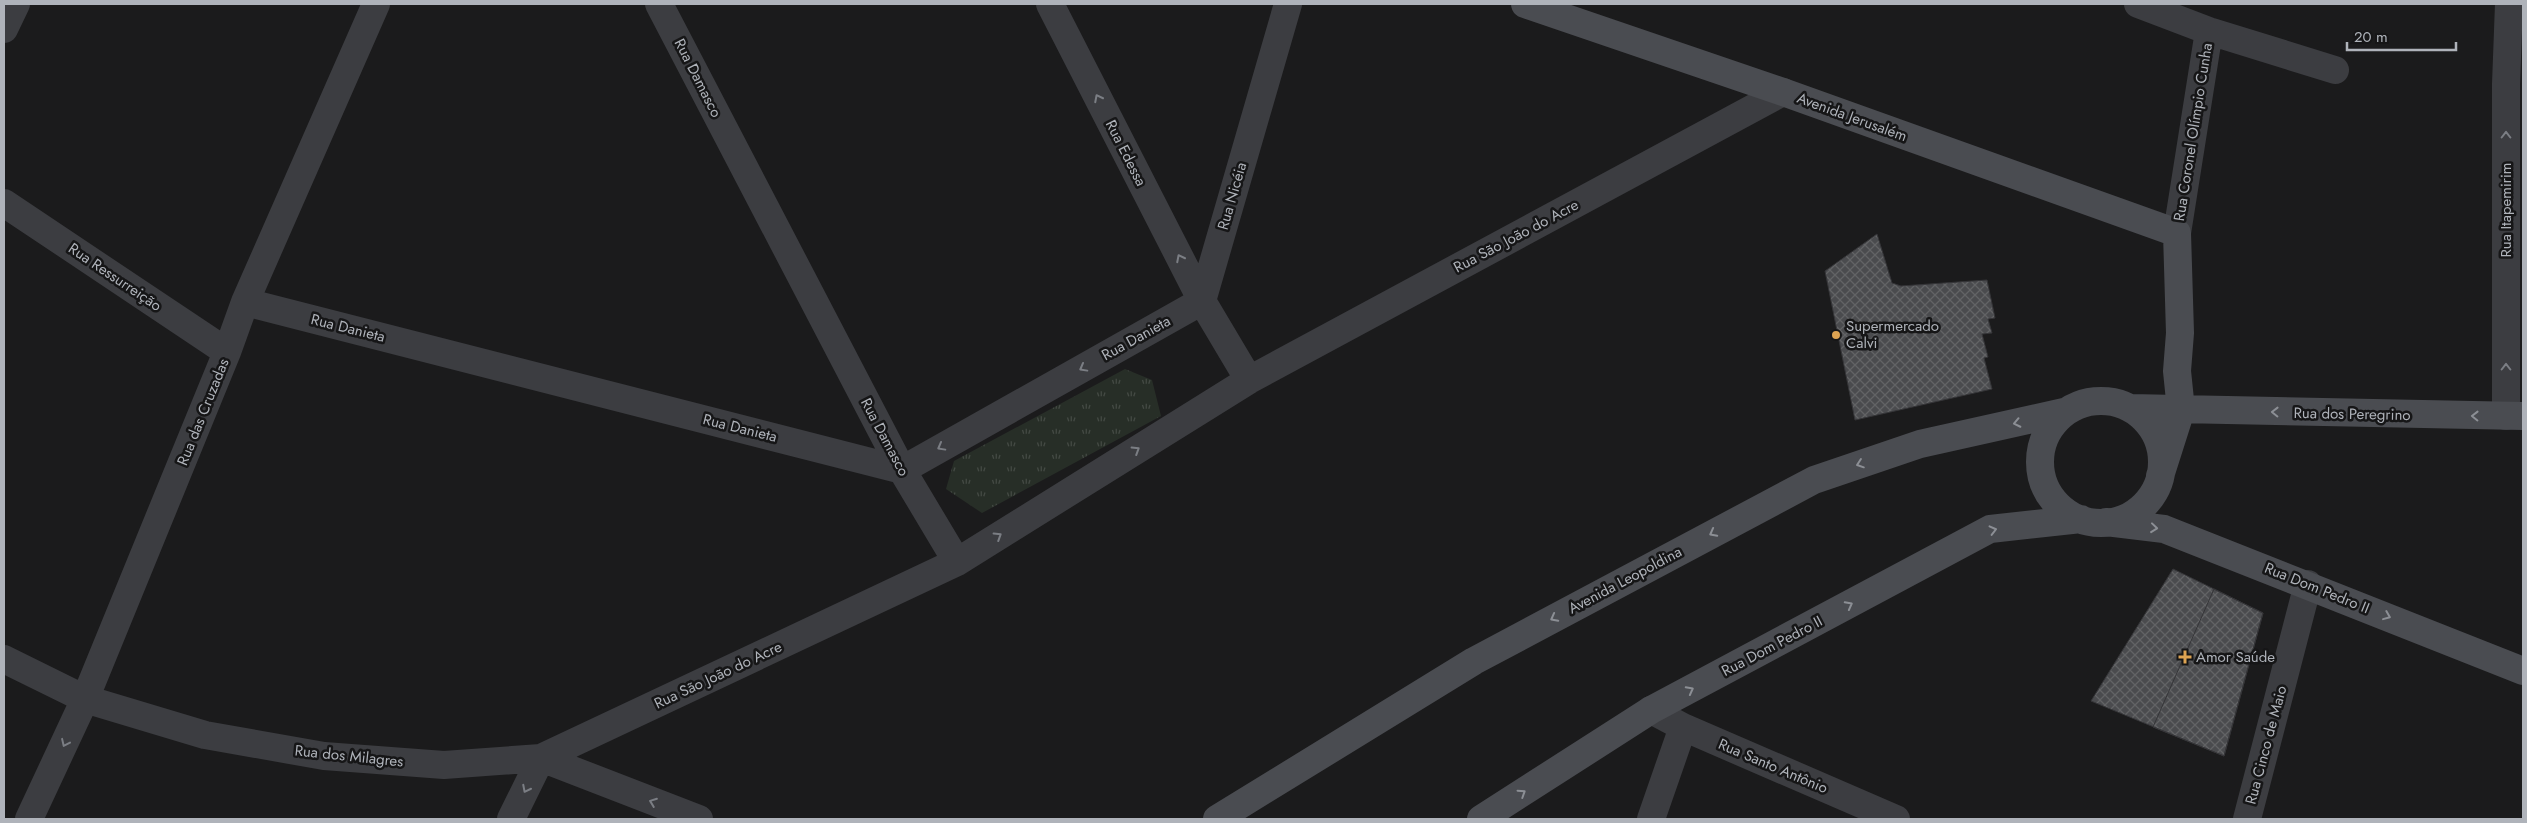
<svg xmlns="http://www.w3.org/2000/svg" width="2527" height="823" font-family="Jost,sans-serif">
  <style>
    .park { fill: url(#park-tufts) }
    .building { fill: url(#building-cross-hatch); stroke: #353538 }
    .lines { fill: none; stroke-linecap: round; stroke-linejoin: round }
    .street { stroke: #3c3d41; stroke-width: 28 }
    .secondary { stroke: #4a4c51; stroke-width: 28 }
    .oneway { stroke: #7b7e84 }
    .oneway2 { stroke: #8c8f95 }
    .poi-dot { fill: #dda352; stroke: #161617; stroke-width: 2 }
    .labels { text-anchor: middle; stroke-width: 5; stroke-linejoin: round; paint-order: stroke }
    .street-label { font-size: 15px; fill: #afb3ba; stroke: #161617 }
    .poi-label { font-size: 15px; fill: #afb3ba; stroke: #161617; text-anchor: start }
  </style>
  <defs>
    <pattern id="park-tufts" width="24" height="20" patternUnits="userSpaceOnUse" patternTransform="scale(1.25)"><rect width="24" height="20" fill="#272e27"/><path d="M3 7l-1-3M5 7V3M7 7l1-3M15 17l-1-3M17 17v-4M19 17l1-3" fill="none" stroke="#444a44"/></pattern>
    <pattern id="building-cross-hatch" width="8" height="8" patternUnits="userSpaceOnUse" patternTransform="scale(1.25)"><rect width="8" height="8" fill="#4a4b4e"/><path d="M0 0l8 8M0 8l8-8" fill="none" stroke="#626365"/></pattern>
  </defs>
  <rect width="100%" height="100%" fill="#1b1b1c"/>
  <!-- park -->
  <path class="park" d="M 1125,369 L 1152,380 L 1161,416 L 982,513 L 946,489 L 954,461 Z"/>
  <!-- building -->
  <path class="building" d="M 1877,234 L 1892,283 L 1901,286 L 1987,280 L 1995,318 L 1988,319 L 1992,333 L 1982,334 L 1988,357 L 1984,358 L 1992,389 L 1855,420 L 1825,271 Z
    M 2173,569 L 2263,613 L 2224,756 L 2091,701 Z
    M 2214,589 L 2263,613 L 2224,756 L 2153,727 Z"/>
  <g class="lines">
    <!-- street -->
    <path class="street" d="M 659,4 L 902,470 L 957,562
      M 1050,4 L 1202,301 L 1249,380
      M 2138,4 L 2209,31 L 2335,70
      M 4,29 L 16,4
      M 4,203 L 227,352
      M 2177,233 L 2209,31
      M 1202,301 L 1288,4
      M 245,302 L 902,470 L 1202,301
      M 2506,416 L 2506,84 L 2509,4
      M 4,659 L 85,699 L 205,735 L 324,756 L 444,765 L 541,758 L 699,819
      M 1651,710 L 1683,727 L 1896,819
      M 29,819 L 85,699 L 227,352 L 245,302 L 376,4
      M 511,819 L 541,758 L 957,562 L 1249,380 L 1783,92
      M 1651,819 L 1683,727
      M 2247,819 L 2308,584"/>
    <!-- secondary -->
    <path class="secondary" d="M 1525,4 L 1783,92 L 2177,233 L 2180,333 L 2177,371 L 2181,410 L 2160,476
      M2040 462a61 61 0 1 1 122 0a61 61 0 1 1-122 0Z
      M 2130,408 L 2523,416
      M 2106,522 L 2164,529 L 2523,671
      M 1217,819 L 1474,661 L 1814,480 L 1920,444 L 2064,412
      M 1481,819 L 1651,710 L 1990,529 L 2081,519"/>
  </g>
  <!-- one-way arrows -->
  <defs><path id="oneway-chevron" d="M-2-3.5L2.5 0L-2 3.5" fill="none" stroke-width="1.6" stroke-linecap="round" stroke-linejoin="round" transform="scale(1.25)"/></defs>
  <g class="oneway">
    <use href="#oneway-chevron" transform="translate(1098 98) rotate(-117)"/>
    <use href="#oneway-chevron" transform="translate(2506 135) rotate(-90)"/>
    <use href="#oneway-chevron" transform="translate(1180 258) rotate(-117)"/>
    <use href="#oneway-chevron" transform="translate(2506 367) rotate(-90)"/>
    <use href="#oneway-chevron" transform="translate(1083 368) rotate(151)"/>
    <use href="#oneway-chevron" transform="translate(941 447) rotate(151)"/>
    <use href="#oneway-chevron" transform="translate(1136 450) rotate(-32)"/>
    <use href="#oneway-chevron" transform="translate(998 536) rotate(-32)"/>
    <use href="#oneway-chevron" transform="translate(65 743) rotate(115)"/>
    <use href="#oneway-chevron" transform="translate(526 789) rotate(117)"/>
    <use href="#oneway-chevron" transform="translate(653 802) rotate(-159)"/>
  </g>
  <g class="oneway2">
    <use href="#oneway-chevron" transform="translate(2275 412) rotate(-179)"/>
    <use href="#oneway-chevron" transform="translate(2475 416) rotate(-179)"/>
    <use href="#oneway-chevron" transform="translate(2017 423) rotate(168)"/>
    <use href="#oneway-chevron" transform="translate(1860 464) rotate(161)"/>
    <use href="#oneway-chevron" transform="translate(2154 528) rotate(6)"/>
    <use href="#oneway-chevron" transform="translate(1993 530) rotate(-14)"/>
    <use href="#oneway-chevron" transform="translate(1713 533) rotate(152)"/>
    <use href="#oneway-chevron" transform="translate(1849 605) rotate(-28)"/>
    <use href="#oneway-chevron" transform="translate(2387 616) rotate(22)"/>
    <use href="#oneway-chevron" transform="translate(1554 618) rotate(152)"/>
    <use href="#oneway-chevron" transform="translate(1690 690) rotate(-28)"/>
    <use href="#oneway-chevron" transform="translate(1522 793) rotate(-33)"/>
  </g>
  <!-- markers -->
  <g class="poi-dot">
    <circle cx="1836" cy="335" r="5"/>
    <path d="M2182.5 649.5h5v5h5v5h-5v5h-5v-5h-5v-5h5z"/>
  </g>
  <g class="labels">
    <!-- street labels -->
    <g class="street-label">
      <text transform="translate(698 78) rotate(63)" y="5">Rua Damasco</text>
      <text transform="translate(1852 117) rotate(20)" y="5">Avenida Jerusalém</text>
      <text transform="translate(2193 132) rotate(-81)" y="5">Rua Coronel Olímpio Cunha</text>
      <text transform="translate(1126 153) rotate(63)" y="5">Rua Edessa</text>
      <text transform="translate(1232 196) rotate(-74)" y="5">Rua Nicéia</text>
      <text transform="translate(2506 210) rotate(-90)" y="5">Rua Itapemirim</text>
      <text transform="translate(1516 236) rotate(-28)" y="5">Rua São João do Acre</text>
      <text transform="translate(115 277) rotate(34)" y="5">Rua Ressurreição</text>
      <text transform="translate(348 328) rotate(14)" y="5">Rua Danieta</text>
      <text transform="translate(1136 338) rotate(-29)" y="5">Rua Danieta</text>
      <text transform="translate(203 412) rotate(-68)" y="5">Rua das Cruzadas</text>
      <text transform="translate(2352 414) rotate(1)" y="5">Rua dos Peregrino</text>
      <text transform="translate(740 428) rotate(14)" y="5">Rua Danieta</text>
      <text transform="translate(885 437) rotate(62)" y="5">Rua Damasco</text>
      <text transform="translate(1625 580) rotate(-28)" y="5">Avenida Leopoldina</text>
      <text transform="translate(2317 588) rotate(22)" y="5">Rua Dom Pedro II</text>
      <text transform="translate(1772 646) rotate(-28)" y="5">Rua Dom Pedro II</text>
      <text transform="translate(718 675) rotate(-25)" y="5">Rua São João do Acre</text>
      <text transform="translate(2266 745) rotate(-75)" y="5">Rua Cinco de Maio</text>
      <text transform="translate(349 756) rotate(6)" y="5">Rua dos Milagres</text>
      <text transform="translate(1773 766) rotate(23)" y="5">Rua Santo Antônio</text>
    </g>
    <!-- poi labels -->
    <g class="poi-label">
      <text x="1846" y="331">Supermercado<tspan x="1846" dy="17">Calvi</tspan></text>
      <text x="2196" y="662">Amor Saúde</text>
    </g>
  </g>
  <!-- border -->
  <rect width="2527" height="823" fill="none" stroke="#afb3ba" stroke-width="10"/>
  <!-- scale -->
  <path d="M2347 42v8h109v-8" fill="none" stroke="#afb3ba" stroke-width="2.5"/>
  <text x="2354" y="42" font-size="15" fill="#afb3ba" stroke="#161617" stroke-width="4" paint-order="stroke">20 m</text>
</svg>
